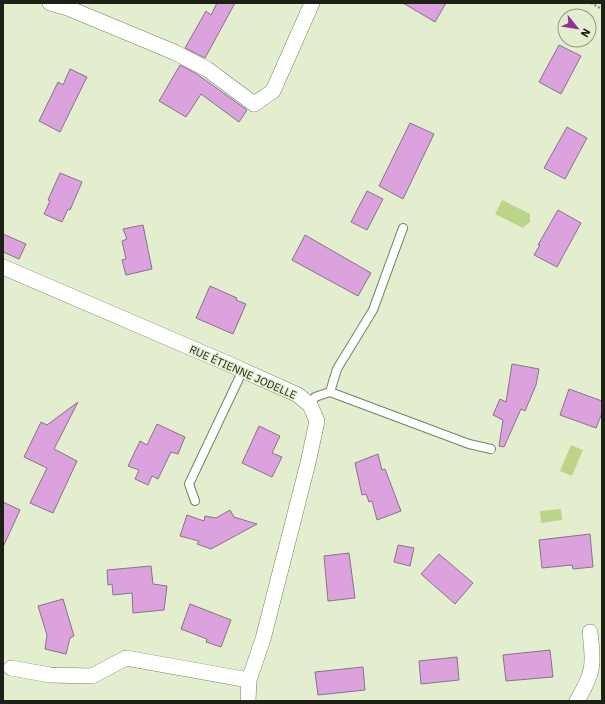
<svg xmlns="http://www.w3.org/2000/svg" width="605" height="704" font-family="'IBM Plex Sans',sans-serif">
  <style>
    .water { fill: #bdd589 }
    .building { fill: #dba2de; stroke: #887389 }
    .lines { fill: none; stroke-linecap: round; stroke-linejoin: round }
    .service-casing { stroke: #788166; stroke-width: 10 }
    .minor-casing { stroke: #788166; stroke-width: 16 }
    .path { stroke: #8f9781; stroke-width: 2.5; stroke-dasharray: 2 2; stroke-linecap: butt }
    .service { stroke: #fff; stroke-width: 8 }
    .minor { stroke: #fff; stroke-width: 15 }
    .labels { text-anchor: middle; stroke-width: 3; stroke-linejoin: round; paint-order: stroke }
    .street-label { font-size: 11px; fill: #1c2015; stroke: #e3eecf }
  </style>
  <rect width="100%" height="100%" fill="#e3eecf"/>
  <!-- water -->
  <path class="water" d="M 502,200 L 530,214 L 530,222 L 523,228 L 495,214 Z
    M 571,445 L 583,450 L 572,476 L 560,471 Z
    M 561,509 L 562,520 L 541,523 L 540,511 Z"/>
  <!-- building -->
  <path class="building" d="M 217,3 L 235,3 L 205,58 L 185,48 L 206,11 L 211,15 Z
    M 403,3 L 446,3 L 435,22 Z
    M 559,45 L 581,56 L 561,94 L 539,82 Z
    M 180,65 L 197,74 L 247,110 L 239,122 L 201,94 L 186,117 L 159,101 Z
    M 70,69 L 87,77 L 60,132 L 39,121 L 58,82 L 63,85 Z
    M 410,123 L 434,134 L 403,199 L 379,186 Z
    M 567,127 L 587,138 L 565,179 L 544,168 Z
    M 60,173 L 82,182 L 70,210 L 68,209 L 62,222 L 44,214 L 50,201 L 48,200 Z
    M 367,191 L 383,199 L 367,230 L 351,222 Z
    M 558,210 L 581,223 L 557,267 L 534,255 L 540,245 L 538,245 Z
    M 143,225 L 152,269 L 126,275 L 122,260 L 126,259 L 122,241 L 127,239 L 123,229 Z
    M 3,234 L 26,244 L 19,259 L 3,252 Z
    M 305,235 L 371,273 L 358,296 L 292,260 Z
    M 210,286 L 237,298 L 236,300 L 246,304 L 233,334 L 196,318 Z
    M 512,364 L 539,369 L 536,385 L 525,411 L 521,409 L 504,447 L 499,446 L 503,420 L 493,415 L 500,399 L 506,402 Z
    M 569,389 L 602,401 L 602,413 L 596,428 L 560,415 Z
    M 78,402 L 54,449 L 77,461 L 53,513 L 30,503 L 47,468 L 24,457 L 41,422 L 47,425 Z
    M 157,424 L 185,437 L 178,454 L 171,452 L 158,479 L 152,476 L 148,485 L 135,479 L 139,470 L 128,466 L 140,441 L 147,445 Z
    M 259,426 L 280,436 L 272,453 L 282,457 L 272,477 L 242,463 Z
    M 378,454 L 382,470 L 385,469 L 401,511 L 377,520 L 372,501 L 369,502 L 366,494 L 362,495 L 355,463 Z
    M 3,502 L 20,510 L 3,547 Z
    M 230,510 L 234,517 L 257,524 L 211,549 L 197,544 L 199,541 L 180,536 L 187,515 L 204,521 L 205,516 L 216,518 Z
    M 590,534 L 593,567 L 573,569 L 572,565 L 542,568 L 539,540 Z
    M 398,545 L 414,548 L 410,566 L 394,562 Z
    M 349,553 L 355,598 L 328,601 L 324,556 Z
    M 439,554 L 473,583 L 455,604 L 421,574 Z
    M 151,566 L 153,584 L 167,586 L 164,610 L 133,613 L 132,593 L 113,595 L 112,584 L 108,585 L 107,570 Z
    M 63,599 L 74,636 L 70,638 L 66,654 L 45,649 L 47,635 L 38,606 Z
    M 190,604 L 231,620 L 221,647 L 206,642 L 207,639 L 181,629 Z
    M 550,650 L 553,677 L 506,681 L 503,655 Z
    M 457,657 L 459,680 L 421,684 L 419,661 Z
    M 363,667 L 365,690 L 318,695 L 315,672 Z"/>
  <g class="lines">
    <!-- service casing -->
    <g class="service-casing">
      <path id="service" d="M 330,392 L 337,369 L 373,310 L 403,228
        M 310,405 L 315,397 L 330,392 L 469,444 L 491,449
        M 195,501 L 189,484 L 243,370"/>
    </g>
    <!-- minor casing -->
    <g class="minor-casing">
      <path id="minor" d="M 50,3 L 68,8 L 174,52 L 207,69 L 254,104 L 273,91 L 312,3
        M 3,267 L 231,365 L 298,395 L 310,405 L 317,421 L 308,463 L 263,639 L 249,680 L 248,701
        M 11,668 L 50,675 L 92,676 L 126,658 L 249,680
        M 577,701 C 594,672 594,665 590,632"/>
    </g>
    <!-- path -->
    <path class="path" d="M 591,3 L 602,9"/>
    <!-- service -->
    <use href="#service" class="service"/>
    <!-- minor -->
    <use href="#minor" class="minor"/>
  </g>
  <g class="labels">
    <!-- street labels -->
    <g class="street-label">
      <text transform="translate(243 372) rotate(24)" y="4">RUE ÉTIENNE JODELLE</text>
    </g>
  </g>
  <!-- border -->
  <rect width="605" height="704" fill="none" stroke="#1c2015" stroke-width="8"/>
  <!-- north arrow -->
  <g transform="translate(577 28) rotate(120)"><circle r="19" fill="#e3eecf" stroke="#939c85"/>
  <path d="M0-3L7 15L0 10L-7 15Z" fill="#923199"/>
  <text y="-6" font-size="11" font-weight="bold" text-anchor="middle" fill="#1c2015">N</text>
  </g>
</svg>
